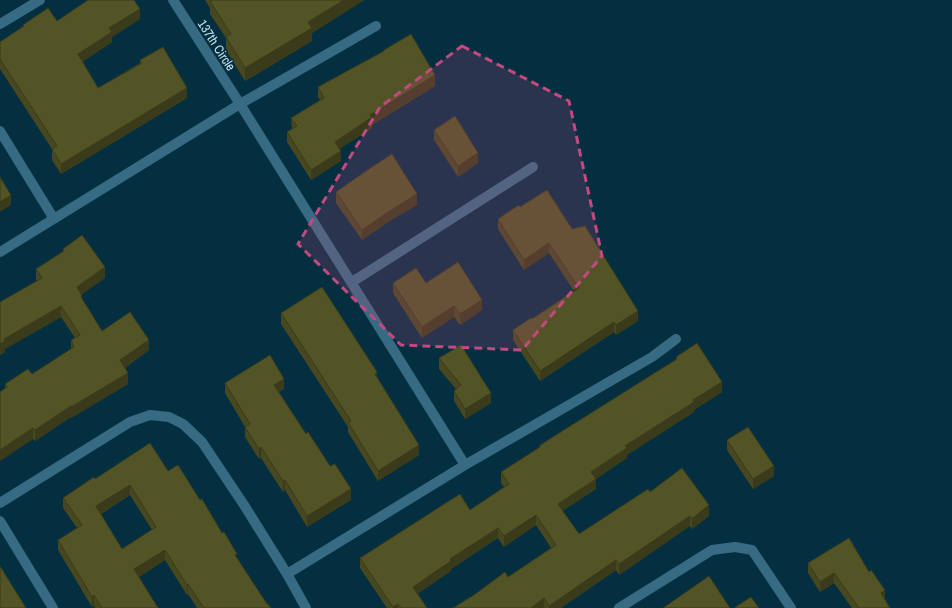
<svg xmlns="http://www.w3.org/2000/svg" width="952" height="608" font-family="'Archivo Narrow',sans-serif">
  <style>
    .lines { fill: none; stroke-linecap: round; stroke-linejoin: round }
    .street { stroke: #376a83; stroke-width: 10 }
    .wall { fill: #474820; fill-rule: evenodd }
    .shaded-wall { fill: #393b1a }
    .building { fill: #525425; stroke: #393b1a; fill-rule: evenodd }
    .marked { fill: #c34a80; fill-opacity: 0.2; stroke: #c34a80; stroke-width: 3; stroke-dasharray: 8 5; stroke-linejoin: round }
    .labels { text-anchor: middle; stroke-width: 3; stroke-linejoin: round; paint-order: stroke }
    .street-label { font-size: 13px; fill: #c7e2f0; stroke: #042f41 }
  </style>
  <rect width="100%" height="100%" fill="#042f41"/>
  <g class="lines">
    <!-- street -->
    <path class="street" d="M 0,24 L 40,0
      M 376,26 L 240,104 L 465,465
      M 0,131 L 54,219
      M 0,252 L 240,104 L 173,0
      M 352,282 L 533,167
      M 0,503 L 130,422 L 150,415 L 169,417 L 183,424 L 202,442 L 244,505 L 287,574 L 306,608
      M 0,521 L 53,608
      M 287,574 L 465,465 L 652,357 L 676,339
      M 619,608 L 712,550 L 735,547 L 752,550 L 791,608"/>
  </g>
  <!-- wall -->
  <path class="wall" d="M 205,0 L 364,0 L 312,33 L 312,41 L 245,81 L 226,50 L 226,38 L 210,14 L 210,8 Z
    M 140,19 L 112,37 L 112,42 L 82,62 L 98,88 L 140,63 L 140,60 L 187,98 L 61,174 L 52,160 L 52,149 L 0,69 L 0,42 L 23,27 L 23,25 L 57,21 Z
    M 384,50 L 435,86 L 372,125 L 372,128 L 339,149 L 341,161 L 311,180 L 287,142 L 287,132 L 292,129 L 291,118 L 320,100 L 318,97 L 318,87 L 384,51 Z
    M 434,130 L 478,163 L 458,177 L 434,140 Z
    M 336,192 L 417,205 L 388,222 L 362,240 L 336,203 Z
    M 520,207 L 572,229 L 638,321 L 616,335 L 614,332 L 540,381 L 513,340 L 513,330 L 532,319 L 574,291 L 549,253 L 524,270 L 498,229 L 498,219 Z
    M 63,249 L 105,278 L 81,294 L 82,299 L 102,331 L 149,350 L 125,368 L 128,384 L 71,418 L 71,417 L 35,441 L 33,439 L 0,461 L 0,392 L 5,389 L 5,384 L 32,374 L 71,349 L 71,340 L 75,338 L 61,317 L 5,349 L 5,352 L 0,355 L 0,302 L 37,281 L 36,280 L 36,269 L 63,251 Z
    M 393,283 L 426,283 L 482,310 L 460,325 L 454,317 L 422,338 L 393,293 Z
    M 281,313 L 377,379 L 419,455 L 378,481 L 348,432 L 348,427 L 281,324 Z
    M 676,357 L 722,392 L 694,410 L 694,412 L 627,455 L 627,458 L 596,479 L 596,489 L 562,511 L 579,534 L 650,492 L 709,516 L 692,529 L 690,526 L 619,575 L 616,570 L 561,608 L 453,608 L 508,577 L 551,548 L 536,525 L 504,547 L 498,538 L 451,569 L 451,571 L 417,594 L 427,608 L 387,608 L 360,568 L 360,558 L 470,510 L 504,487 L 501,483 L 501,472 L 539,448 L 539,446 L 564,430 L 676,360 Z
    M 439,358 L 491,403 L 465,419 L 454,401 L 454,391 L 456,389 L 439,369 Z
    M 225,383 L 284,389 L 279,392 L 306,434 L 351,500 L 307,527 L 285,490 L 283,492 L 261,458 L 259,459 L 245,437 L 245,427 L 225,393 Z
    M 727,440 L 774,476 L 753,489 L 727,450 Z
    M 168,471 L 237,558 L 267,604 L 271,608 L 197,608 L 188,594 L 187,595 L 165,560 L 139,577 L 158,608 L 95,608 L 94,606 L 92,607 L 58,550 L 58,540 L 77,528 L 63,508 L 63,498 L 95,479 ZM 130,495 L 152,530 L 122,549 L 101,514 Z
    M 849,538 L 885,600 L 890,608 L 852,608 L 834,583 L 820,592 L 808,573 L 808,563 Z"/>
  <!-- shaded-wall -->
  <path class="shaded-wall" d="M 344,0 L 364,0 L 312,33 L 312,41 L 245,81 L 245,68 L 308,22 Z
    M 140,9 L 140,19 L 112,37 L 112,42 L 78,65 L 78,54 L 109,28 Z
    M 435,75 L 435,86 L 372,125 L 372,128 L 335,152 L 335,142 L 370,115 Z
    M 187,88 L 187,98 L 61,174 L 61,164 Z
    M 341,151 L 341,161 L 311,180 L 311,170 Z
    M 478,153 L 478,163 L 458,177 L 458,166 Z
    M 417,194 L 417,205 L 388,222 L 362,240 L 362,230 L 388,212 Z
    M 11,195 L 11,205 L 0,212 L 0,202 Z
    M 549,243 L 549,253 L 524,270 L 524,260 Z
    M 105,267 L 105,278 L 77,298 L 77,287 Z
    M 482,300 L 482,310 L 460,325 L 460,314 Z
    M 61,306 L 61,317 L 5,349 L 5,352 L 0,355 L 0,344 L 4,339 Z
    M 454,306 L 454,317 L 422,338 L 422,327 Z
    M 638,311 L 638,321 L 616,335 L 616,325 Z
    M 614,322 L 614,332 L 540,381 L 540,371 Z
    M 149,340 L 149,350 L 120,371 L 120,360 Z
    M 377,372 L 377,383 L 375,374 Z
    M 128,373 L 128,384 L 71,418 L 71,407 Z
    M 284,379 L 284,389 L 274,395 L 274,385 Z
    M 722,382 L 722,392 L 694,410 L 694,412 L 627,455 L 627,458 L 591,482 L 591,472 L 625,446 L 693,400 Z
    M 491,393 L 491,403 L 465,419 L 465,409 Z
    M 71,406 L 71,417 L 35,441 L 35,430 Z
    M 33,428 L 33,439 L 0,461 L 0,450 Z
    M 419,445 L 419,455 L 378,481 L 378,471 Z
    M 261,447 L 261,458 L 259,459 L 259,449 Z
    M 774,466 L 774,476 L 753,489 L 753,479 Z
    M 596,479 L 596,489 L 558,514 L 558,504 Z
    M 285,480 L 285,490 L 283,492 L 283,481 Z
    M 130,485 L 130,495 L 96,516 L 96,506 Z
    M 351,489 L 351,500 L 307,527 L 307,516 Z
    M 709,505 L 709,516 L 692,529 L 692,519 Z
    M 536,515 L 536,525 L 504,547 L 504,536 Z
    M 690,516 L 690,526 L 619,575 L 619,564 Z
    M 498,528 L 498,538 L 451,569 L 451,571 L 413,597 L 413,587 L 450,559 Z
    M 165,550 L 165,560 L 134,580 L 134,569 Z
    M 616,560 L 616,570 L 561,608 L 549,608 L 549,606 Z
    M 834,573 L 834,583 L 820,592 L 820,582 Z
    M 188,584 L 188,594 L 187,595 L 187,585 Z
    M 885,590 L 885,600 L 881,593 Z
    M 94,595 L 94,606 L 92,607 L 92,597 Z
    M 544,598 L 544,608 L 531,608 Z
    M 398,604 L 398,608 L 393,608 L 393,607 Z"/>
  <!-- building -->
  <path class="building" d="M 88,0 L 134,0 L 140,9 L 109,28 L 112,32 L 78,54 L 98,88 L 142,63 L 140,60 L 163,47 L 187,88 L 61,164 L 52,149 L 57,146 L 0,59 L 0,42 L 24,26 L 23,25 L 48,8 L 57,21 Z
    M 213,0 L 344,0 L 308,22 L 312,28 L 245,68 L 226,37 L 231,34 L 210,1 Z
    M 411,34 L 435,75 L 370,115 L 372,117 L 335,142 L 341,151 L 311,170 L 287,132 L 297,126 L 291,118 L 324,98 L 318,87 L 384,51 L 384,50 Z
    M 455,116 L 478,153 L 458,166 L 434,130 Z
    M 392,154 L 417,194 L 388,212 L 362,230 L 336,192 L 372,167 Z
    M 0,177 L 11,195 L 0,202 Z
    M 547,190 L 572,229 L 585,226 L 638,311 L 616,325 L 614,322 L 540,371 L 513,330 L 531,318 L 532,319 L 579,288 L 549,243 L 524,260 L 498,219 L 519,205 L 520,207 Z
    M 82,235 L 105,267 L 77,287 L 82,296 L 81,297 L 102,331 L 130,312 L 149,340 L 120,360 L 128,373 L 71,407 L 71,406 L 35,430 L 33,428 L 0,450 L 0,392 L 7,387 L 5,384 L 28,369 L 32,374 L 74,347 L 71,340 L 80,335 L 61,306 L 4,339 L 5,341 L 0,344 L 0,302 L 42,278 L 36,269 L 64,251 L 63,249 Z
    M 458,262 L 482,300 L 460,314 L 454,306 L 422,327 L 393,283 L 416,268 L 426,283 Z
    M 322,287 L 377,372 L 375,374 L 419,445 L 378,471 L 348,422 L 351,421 L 281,313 Z
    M 697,343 L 722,382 L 693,400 L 694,402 L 625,446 L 627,448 L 591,472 L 596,479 L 558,504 L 579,534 L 648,489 L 650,492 L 682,468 L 709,505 L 692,519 L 690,516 L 619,564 L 616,560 L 549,606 L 544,598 L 531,608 L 453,608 L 474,595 L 505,572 L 508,577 L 556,545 L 536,515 L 504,536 L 498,528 L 450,559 L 451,561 L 413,587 L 427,608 L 401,608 L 398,604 L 393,607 L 360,558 L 460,494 L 470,510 L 509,484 L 501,472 L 540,447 L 539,446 L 564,430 L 677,359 L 676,357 Z
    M 461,345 L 491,393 L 465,409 L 454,391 L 461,385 L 439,358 Z
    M 270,355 L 284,379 L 274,385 L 306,434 L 308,432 L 330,466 L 335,464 L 351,489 L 307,516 L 285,480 L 283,481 L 261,447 L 259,449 L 245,427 L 250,424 L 225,383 Z
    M 748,427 L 774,466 L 753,479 L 727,440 Z
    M 150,443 L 168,471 L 178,465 L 200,500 L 202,499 L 222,533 L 224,532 L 237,554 L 235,555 L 267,604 L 268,604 L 271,608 L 204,608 L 188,584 L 187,585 L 165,550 L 134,569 L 158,608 L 102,608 L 94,595 L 92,597 L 58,540 L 82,525 L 63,498 L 94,477 L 95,479 ZM 130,485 L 156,527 L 122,549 L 96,506 Z
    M 849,538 L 869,572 L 871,570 L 885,590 L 881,593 L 890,608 L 859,608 L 834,573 L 820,582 L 808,563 Z
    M 0,566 L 26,608 L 0,608 Z
    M 709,576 L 730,608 L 663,608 Z
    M 751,597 L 759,608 L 734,608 Z"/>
  <!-- marked area -->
  <path class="marked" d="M 462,46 L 569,101 L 602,256 L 522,350 L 401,345 L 298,244 L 380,107 Z"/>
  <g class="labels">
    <!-- street labels -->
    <g class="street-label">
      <text transform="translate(217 45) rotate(57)" y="5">137th Circle</text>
    </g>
  </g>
</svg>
